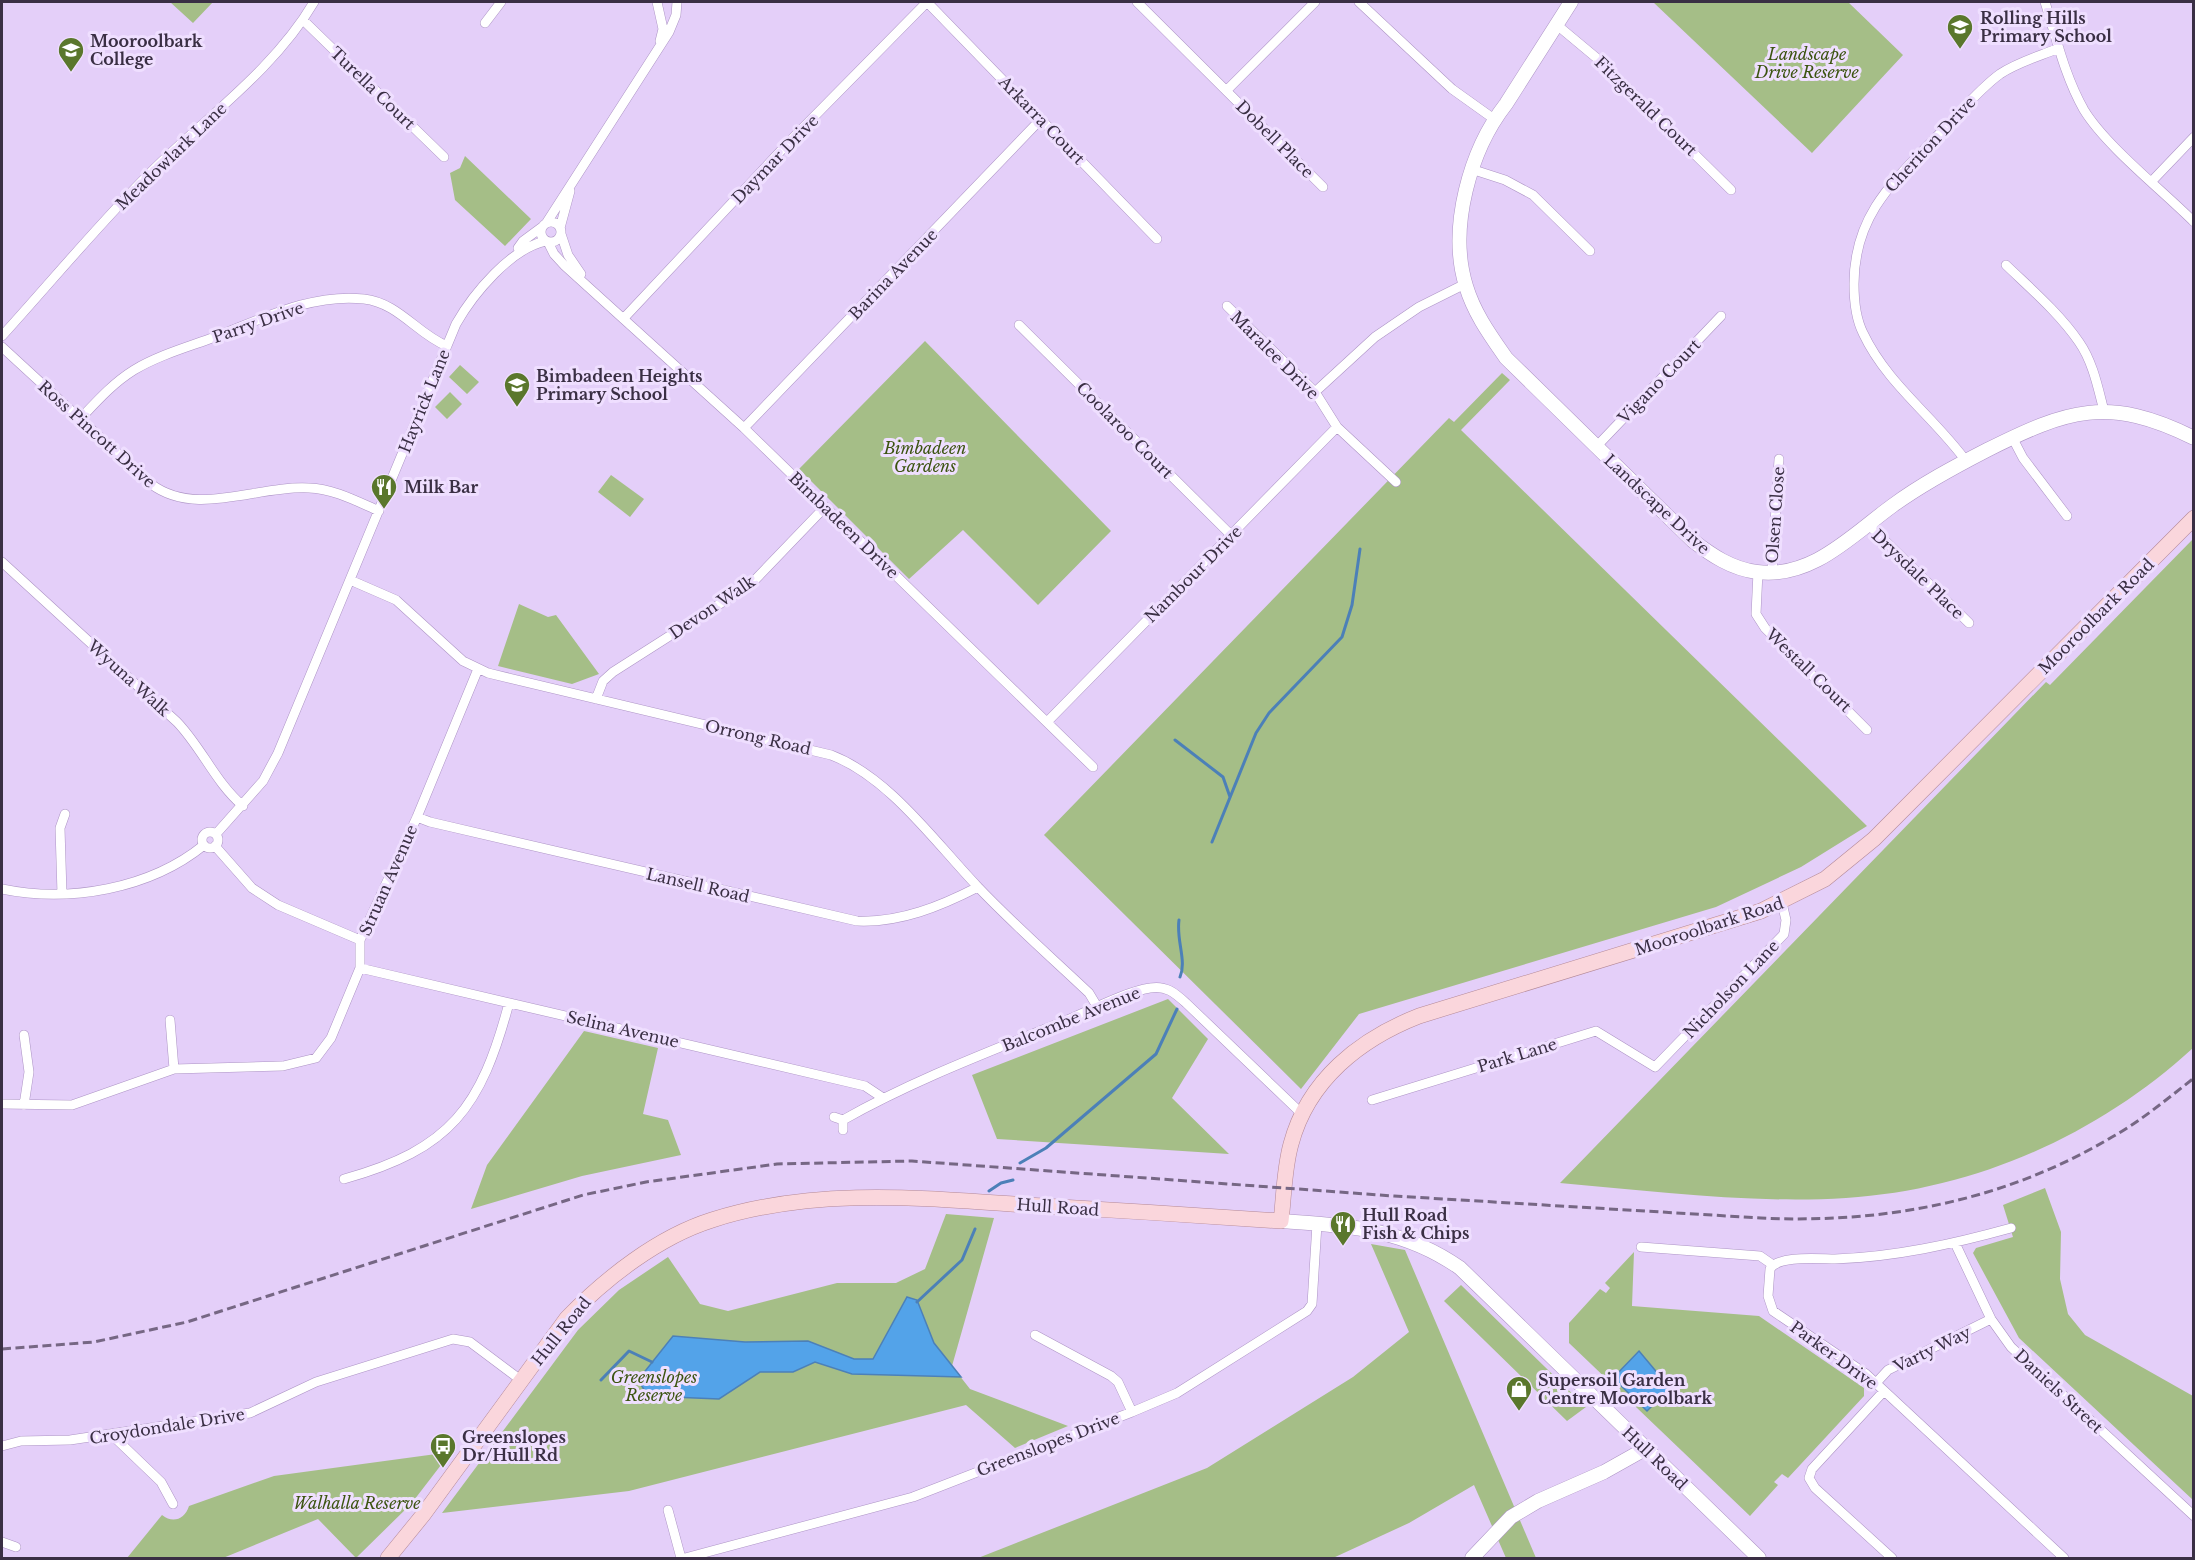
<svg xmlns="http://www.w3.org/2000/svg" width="2195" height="1560" font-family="'Libre Baskerville',serif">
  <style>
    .green { fill: #a5be87 }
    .water { fill: #53a3e9; stroke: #4c80b8; stroke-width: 1.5 }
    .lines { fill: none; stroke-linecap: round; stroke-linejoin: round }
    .stream { stroke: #4c80b8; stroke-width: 3 }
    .street-casing { stroke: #ad94c5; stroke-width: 10 }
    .secondary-casing { stroke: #ad94c5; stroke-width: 15 }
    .primary-casing { stroke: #b48997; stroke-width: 16 }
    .street { stroke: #fff; stroke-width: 9 }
    .secondary { stroke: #fff; stroke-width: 14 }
    .primary { stroke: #fad6dc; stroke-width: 15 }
    .rail { stroke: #766784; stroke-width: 3; stroke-dasharray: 9 4.5; stroke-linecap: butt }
    .labels { text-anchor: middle; stroke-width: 6; stroke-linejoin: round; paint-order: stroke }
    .poi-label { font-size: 16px; font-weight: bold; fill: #3a2f44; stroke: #efdfff; text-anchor: start }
    .park-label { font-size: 16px; font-style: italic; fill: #3c5411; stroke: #efdfff }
    .street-label { font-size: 16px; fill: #3a2f44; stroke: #efdfff }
  </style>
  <rect width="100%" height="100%" fill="#e4cff9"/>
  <!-- green -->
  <path class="green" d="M 170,2 L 213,2 L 193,23 Z
    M 1653,2 L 1848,2 L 1903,55 L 1812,153 Z
    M 465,156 L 531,219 L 505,246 L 455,200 L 450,173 L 460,168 Z
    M 925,341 L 1111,531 L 1038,605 L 963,530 L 909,579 L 799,469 Z
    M 460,365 L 479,382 L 467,394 L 449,377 Z
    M 1502,373 L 1510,380 L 1461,430 L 1867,826 L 1801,867 L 1716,907 L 1359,1014 L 1301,1089 L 1044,835 L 1449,418 L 1454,422 Z
    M 450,392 L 462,404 L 447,419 L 435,407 Z
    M 611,475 L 644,499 L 630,517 L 598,492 Z
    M 2193,539 L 2193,1048 C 2098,1135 1975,1190 1846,1198 C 1753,1204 1652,1191 1560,1183 L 2046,682 L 2050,685 Z
    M 519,604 L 548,617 L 556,615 L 599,674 L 572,684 L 498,666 Z
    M 1168,999 L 1208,1039 L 1172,1098 L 1229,1154 L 997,1139 L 972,1075 Z
    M 584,1031 L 658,1048 L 643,1114 L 668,1120 L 681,1155 L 582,1176 L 471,1209 L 487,1165 Z
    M 2045,1188 L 2061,1232 L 2060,1279 L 2068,1314 L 2085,1335 L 2193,1396 L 2193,1500 L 2019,1338 L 1973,1253 L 1976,1248 L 2013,1237 L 2003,1205 Z
    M 946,1214 L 994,1218 L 952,1366 L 970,1389 L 1068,1426 L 1015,1448 L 966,1405 L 629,1491 L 442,1513 L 578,1330 L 619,1290 L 668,1257 L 700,1304 L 728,1311 L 837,1283 L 896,1283 L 925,1269 Z
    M 1371,1244 L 1405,1250 L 1536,1558 L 1506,1558 L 1474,1485 L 1409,1523 L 1333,1558 L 978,1558 L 1207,1468 L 1353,1377 L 1409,1332 Z
    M 1634,1252 L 1632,1306 L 1759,1316 L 1864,1388 L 1864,1396 L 1788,1478 L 1782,1474 L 1774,1482 L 1778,1485 L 1750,1516 L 1569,1343 L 1569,1323 L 1600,1289 L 1606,1293 L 1610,1288 L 1605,1283 Z
    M 1461,1285 L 1586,1407 L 1567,1421 L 1444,1301 Z
    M 451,1452 L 411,1504 L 356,1558 L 318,1519 L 223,1558 L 127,1558 L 162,1515 C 173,1524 185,1519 189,1506 L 274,1476 Z"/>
  <!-- water -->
  <path class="water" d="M 907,1297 L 917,1300 L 934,1343 L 961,1377 L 852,1374 L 815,1362 L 793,1372 L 760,1372 L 719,1399 L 648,1396 L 638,1380 L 673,1336 L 745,1342 L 808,1341 L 854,1359 L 873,1359 Z
    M 1639,1351 L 1670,1388 L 1647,1411 L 1613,1378 Z"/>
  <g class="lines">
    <!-- stream -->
    <path class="stream" d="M 1175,740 L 1223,777 L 1230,797
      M 1212,842 L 1256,733 L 1269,713 L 1342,637 L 1352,605 L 1360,549
      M 1179,920 C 1176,940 1187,961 1180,977
      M 1020,1163 L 1046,1148 L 1156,1054 L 1177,1009
      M 989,1191 L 1001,1183 L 1013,1180
      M 917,1302 L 962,1260 L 975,1229
      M 601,1380 L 629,1351 L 652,1362"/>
    <!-- street casing -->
    <g class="street-casing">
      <path id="street" d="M 657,2 L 663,29 L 660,41
        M 927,2 L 1157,239
        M 1137,2 L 1323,187
        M 1359,2 L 1452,89 L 1494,119
        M 2045,2 C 2056,37 2065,77 2084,110 C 2106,146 2162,190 2194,222
        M 303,20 L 444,157
        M 485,23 L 501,2
        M 1557,25 L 1599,60 L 1731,190
        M 1227,90 L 1315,2
        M 1471,169 L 1505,180 L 1533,195 L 1590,251
        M 2152,181 L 2194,137
        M541 232a10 10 0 1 1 20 0a10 10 0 1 1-20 0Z
        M 547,222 L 669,32 L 676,15 L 677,2
        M 560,228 L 570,191
        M 561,234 L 568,255 L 581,274
        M 548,242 L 554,254 L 565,266 L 744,428 L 1093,767
        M 518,248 L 523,241 L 542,227
        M 2006,265 C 2031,289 2059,313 2079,342 C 2093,362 2098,388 2104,411
        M 1227,306 L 1315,392 L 1337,427 L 1396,482
        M 624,318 L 790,141 L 927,2
        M 1019,325 L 1231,535
        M 2,336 C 51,282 98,225 150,173 C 205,118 274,70 314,2
        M 2,347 L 151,484 C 196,518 257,485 309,488 C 334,489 356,501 379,511
        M 1315,392 L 1375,337 L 1419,307 L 1465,284
        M 80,419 C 97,401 113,383 134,370 C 159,355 188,347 215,337 C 262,319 312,293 364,299 C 399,303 417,334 447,346
        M 744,428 L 1041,119
        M 2012,437 L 2023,458 L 2067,516
        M 1596,447 L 1721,316
        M 1966,461 C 1933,416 1887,384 1863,333 C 1856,319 1854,300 1854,284 C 1854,213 1896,179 1942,131 C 1961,112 1978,90 2000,74 C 2018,62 2040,56 2059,48
        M 1868,524 L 1969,623
        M 2,562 L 177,722 C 202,748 215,782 243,806
        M 1758,572 L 1756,614 L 1765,628 L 1867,730
        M 1772,572 L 1779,459
        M 350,580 L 396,600 L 463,661 L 488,673 L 831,755 C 889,777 935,842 977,886 C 1012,923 1052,958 1089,993 L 1098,1008
        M 596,699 L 603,681 L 613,672 L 751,584 L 825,507
        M 1048,721 L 1337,427
        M 417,817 L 430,822 L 857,921 C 900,923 941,906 978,887
        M202 840a8 8 0 1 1 16 0a8 8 0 1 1-16 0Z
        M 216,834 L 263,781 L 278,753 L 456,324 C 473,294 511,248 546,241
        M 215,846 L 252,888 L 278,905 L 360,940
        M 2,889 C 69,903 150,889 204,845
        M 62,894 L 60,828 L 65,814
        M 360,968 L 865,1086 L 883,1098
        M 170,1020 L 174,1069
        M 1372,1100 L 1596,1031 L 1655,1067 L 1784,934 L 1786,920 L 1782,903
        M 2,1104 L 72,1105 L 174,1069 L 283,1066 L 316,1058 L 331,1038 L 360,968 L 360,940 L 417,817 L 478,669
        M 24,1105 L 29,1072 L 24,1035
        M 834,1117 L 843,1120 L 843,1130
        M 843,1120 C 912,1081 986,1053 1060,1023 C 1085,1013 1124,992 1150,988 C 1166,985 1175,993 1186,1003 L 1302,1114
        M 344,1179 C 451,1149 481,1108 509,1003
        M 2011,1228 C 1953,1244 1895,1257 1835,1259 C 1819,1259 1778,1255 1770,1269 L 1768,1296 L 1773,1311 L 1866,1374 L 2064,1558
        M 1955,1243 L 1991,1319 L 2011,1347 L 2194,1516
        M 1641,1247 L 1760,1256 L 1773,1265
        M 1035,1335 L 1111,1376 L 1118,1382 L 1132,1412
        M 1876,1383 L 1888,1370 L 1991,1319
        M 1884,1391 L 1812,1469 L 1809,1478 L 1815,1488 L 1892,1558
        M 112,1435 L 161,1482 L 173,1504
        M 2,1446 L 21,1441 L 70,1440 L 250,1413 L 316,1382 L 453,1339 L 470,1342 L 522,1381
        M 668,1510 L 681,1558
        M 2,1542 L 16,1547
        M 685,1558 L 913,1497 L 1132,1412 L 1177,1393 L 1307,1311 L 1312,1304 L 1317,1224"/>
    </g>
    <!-- secondary casing -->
    <g class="secondary-casing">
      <path id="secondary" d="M 1571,2 L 1506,104 C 1470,150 1448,228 1466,286 C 1474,313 1490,335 1506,358 L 1692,540 C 1711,555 1732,569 1757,572 C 1812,579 1852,535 1892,506 C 1922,484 1954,467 1987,450 C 2067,410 2108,395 2194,438
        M 1281,1221 C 1349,1226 1403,1228 1460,1268 L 1759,1558
        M 1472,1558 L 1511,1517 L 1538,1501 L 1604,1472 L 1645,1449"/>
    </g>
    <!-- primary casing -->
    <g class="primary-casing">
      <path id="primary" d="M 388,1558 L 423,1515 L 567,1318 C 606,1278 658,1237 712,1220 C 815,1187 922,1198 1027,1205 C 1112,1210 1196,1215 1281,1221 C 1284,1196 1284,1169 1291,1144 C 1308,1080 1360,1039 1419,1016 L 1761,911 L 1825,879 L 1874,839 L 2194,518"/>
    </g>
    <!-- street -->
    <use href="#street" class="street"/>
    <!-- secondary -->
    <use href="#secondary" class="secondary"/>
    <!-- primary -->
    <use href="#primary" class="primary"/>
    <!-- rail -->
    <path class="rail" d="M 2,1349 L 94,1342 L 187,1322 L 583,1195 L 646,1182 L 777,1164 L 912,1161 L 1394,1196 L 1761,1218 C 1884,1224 2005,1201 2112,1137 C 2141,1121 2167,1099 2194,1078"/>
  </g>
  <!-- icons -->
  <defs>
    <g id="school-pin" transform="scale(1.35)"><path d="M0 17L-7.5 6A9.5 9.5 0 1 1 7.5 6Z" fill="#5a772c" stroke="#efdfff"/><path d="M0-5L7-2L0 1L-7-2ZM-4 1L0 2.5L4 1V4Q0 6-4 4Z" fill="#fff"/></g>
    <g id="restaurant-pin" transform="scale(1.35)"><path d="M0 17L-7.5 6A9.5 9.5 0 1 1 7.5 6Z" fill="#5a772c" stroke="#efdfff"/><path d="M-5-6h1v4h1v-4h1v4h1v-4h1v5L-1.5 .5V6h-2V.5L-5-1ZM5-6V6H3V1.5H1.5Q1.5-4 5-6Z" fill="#fff"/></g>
    <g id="shop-pin" transform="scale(1.35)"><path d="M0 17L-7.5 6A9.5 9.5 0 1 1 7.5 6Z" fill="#5a772c" stroke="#efdfff"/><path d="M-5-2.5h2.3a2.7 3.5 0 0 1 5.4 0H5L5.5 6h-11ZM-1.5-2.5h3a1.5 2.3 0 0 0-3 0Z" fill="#fff"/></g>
    <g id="bus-pin" transform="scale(1.35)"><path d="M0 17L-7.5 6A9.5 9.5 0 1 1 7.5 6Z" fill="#5a772c" stroke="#efdfff"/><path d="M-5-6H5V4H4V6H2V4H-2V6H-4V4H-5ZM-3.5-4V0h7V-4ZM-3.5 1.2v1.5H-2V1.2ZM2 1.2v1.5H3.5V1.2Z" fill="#fff"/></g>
  </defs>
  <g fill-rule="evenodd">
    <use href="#school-pin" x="1960" y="27"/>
    <use href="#school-pin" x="71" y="50"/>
    <use href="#school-pin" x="517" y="385"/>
    <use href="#restaurant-pin" x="384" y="487"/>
    <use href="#restaurant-pin" x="1343" y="1224"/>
    <use href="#shop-pin" x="1519" y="1389"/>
    <use href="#bus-pin" x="443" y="1446"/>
  </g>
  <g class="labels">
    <!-- poi labels -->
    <g class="poi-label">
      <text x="1980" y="24">Rolling Hills<tspan x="1980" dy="18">Primary School</tspan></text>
      <text x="90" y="47">Mooroolbark<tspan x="90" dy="18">College</tspan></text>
      <text x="536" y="382">Bimbadeen Heights<tspan x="536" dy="18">Primary School</tspan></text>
      <text x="404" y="493">Milk Bar</text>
      <text x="1362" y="1221">Hull Road<tspan x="1362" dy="18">Fish &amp; Chips</tspan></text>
      <text x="1538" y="1386">Supersoil Garden<tspan x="1538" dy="18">Centre Mooroolbark</tspan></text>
      <text x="462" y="1443">Greenslopes<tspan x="462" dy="18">Dr/Hull Rd</tspan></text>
    </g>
    <!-- park labels -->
    <g class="park-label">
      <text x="1807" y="60">Landscape<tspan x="1807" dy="18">Drive Reserve</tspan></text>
      <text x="925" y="454">Bimbadeen<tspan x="925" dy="18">Gardens</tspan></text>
      <text x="654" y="1383">Greenslopes<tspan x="654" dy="18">Reserve</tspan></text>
      <text x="357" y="1509">Walhalla Reserve</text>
    </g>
    <!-- street labels -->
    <g class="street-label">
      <text transform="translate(373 88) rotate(44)" y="6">Turella Court</text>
      <text transform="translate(1646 106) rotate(44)" y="6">Fitzgerald Court</text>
      <text transform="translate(1042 120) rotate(46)" y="6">Arkarra Court</text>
      <text transform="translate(1275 139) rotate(45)" y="6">Dobell Place</text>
      <text transform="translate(1930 144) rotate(-47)" y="6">Cheriton Drive</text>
      <text transform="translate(171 156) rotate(-44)" y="6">Meadowlark Lane</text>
      <text transform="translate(775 159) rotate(-46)" y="6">Daymar Drive</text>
      <text transform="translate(893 274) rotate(-46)" y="6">Barina Avenue</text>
      <text transform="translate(258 322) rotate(-19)" y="6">Parry Drive</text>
      <text transform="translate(1275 355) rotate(45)" y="6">Maralee Drive</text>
      <text transform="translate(1659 381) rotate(-46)" y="6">Vigano Court</text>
      <text transform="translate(424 401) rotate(-68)" y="6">Hayrick Lane</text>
      <text transform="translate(1125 430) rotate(45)" y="6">Coolaroo Court</text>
      <text transform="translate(97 434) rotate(42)" y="6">Ross Pincott Drive</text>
      <text transform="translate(1657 504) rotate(43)" y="6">Landscape Drive</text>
      <text transform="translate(1775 515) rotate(-86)" y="6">Olsen Close</text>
      <text transform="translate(844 525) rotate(44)" y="6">Bimbadeen Drive</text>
      <text transform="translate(1193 574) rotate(-45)" y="6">Nambour Drive</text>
      <text transform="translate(1918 574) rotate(44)" y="6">Drysdale Place</text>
      <text transform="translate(712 607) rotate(-34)" y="6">Devon Walk</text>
      <text transform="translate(2096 616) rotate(-45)" y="6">Mooroolbark Road</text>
      <text transform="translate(1809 670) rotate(44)" y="6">Westall Court</text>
      <text transform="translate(129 678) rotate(42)" y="6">Wyuna Walk</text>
      <text transform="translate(758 737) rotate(13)" y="6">Orrong Road</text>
      <text transform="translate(388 880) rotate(-66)" y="6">Struan Avenue</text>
      <text transform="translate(698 885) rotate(13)" y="6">Lansell Road</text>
      <text transform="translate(1709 926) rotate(-18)" y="6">Mooroolbark Road</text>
      <text transform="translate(1731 989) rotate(-46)" y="6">Nicholson Lane</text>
      <text transform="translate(1071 1019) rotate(-22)" y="6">Balcombe Avenue</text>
      <text transform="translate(623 1029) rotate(13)" y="6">Selina Avenue</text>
      <text transform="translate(1517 1055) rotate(-17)" y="6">Park Lane</text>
      <text transform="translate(1058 1207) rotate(4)" y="6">Hull Road</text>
      <text transform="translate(561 1331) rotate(-51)" y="6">Hull Road</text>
      <text transform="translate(1932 1349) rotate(-26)" y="6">Varty Way</text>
      <text transform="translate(1834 1355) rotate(36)" y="6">Parker Drive</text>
      <text transform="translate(2059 1391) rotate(43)" y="6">Daniels Street</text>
      <text transform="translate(167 1426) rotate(-9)" y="6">Croydondale Drive</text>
      <text transform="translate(1048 1444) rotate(-21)" y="6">Greenslopes Drive</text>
      <text transform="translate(1655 1458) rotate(44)" y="6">Hull Road</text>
    </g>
  </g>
  <!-- border -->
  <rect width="2195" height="1560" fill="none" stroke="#3a2f44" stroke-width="6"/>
</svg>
